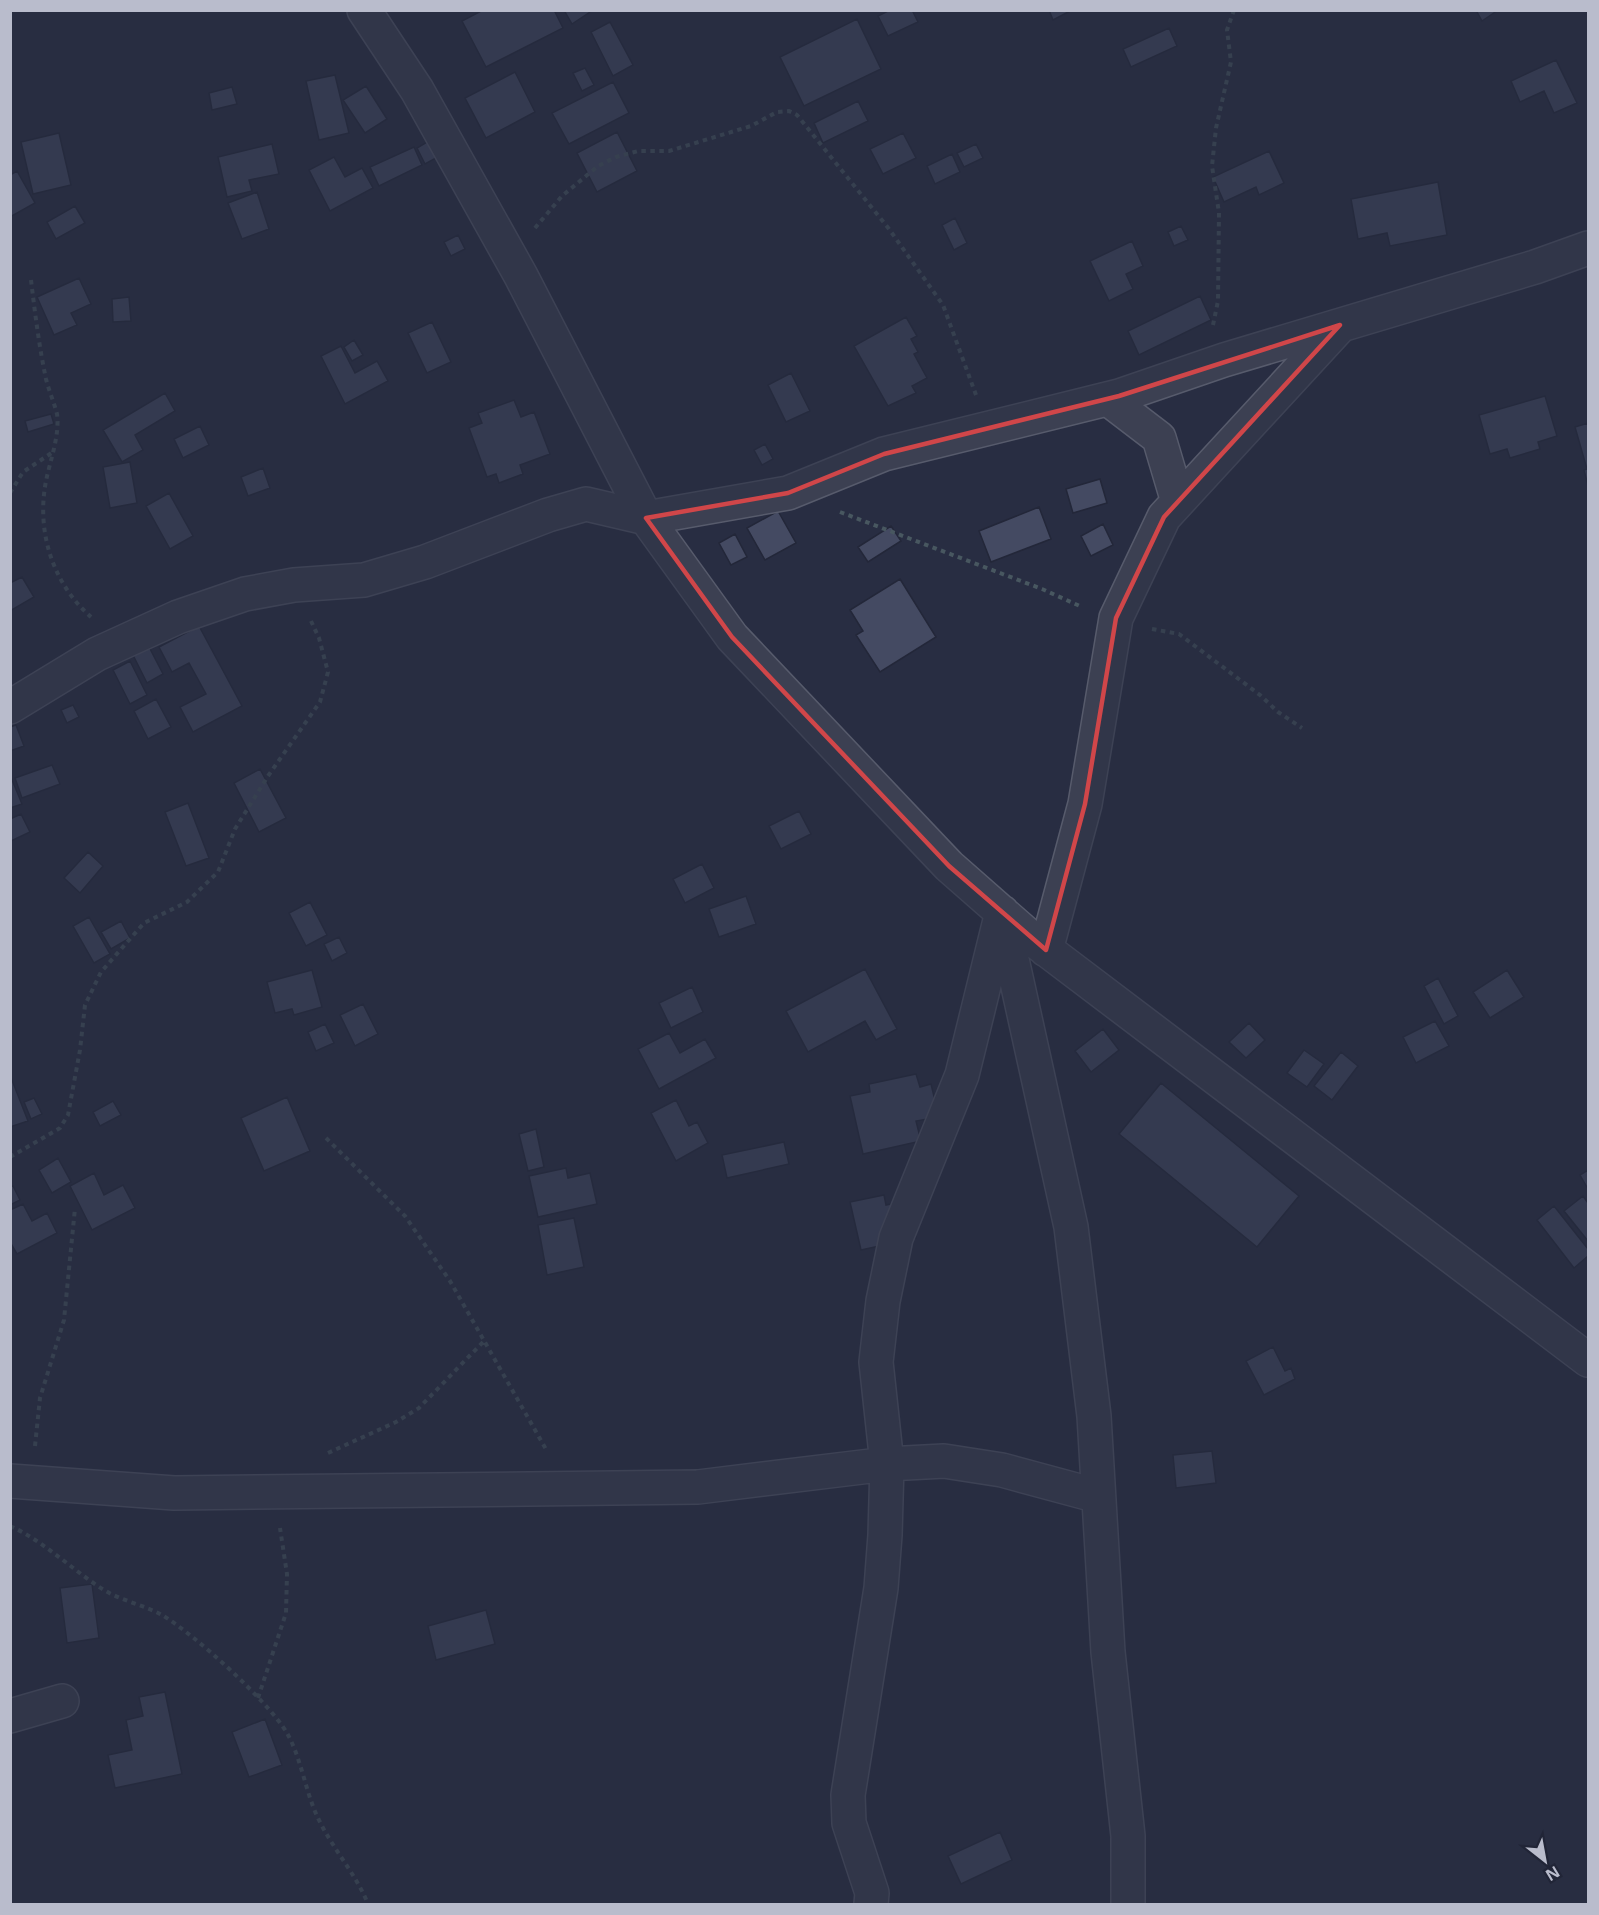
<svg xmlns="http://www.w3.org/2000/svg" width="1599" height="1915" font-family="'Open Sans',sans-serif">
  <style>
    .building { fill: #444a62; stroke: #232739; stroke-width: 1.5 }
    .lines { fill: none; stroke-linecap: round; stroke-linejoin: round }
    .minor-casing { stroke: #575b6c; stroke-width: 36 }
    .path { stroke: #485760; stroke-width: 4; stroke-dasharray: 4.5 4.5; stroke-linecap: butt }
    .minor { stroke: #3c4052; stroke-width: 33 }
    .marked { fill: none; stroke: #d04649; stroke-width: 4.5; stroke-linejoin: round }
  </style>
  <rect width="100%" height="100%" fill="#282d42"/>
  <!-- building -->
  <path class="building" d="M 483,10 L 554,10 L 563,28 L 486,67 L 462,21 Z
    M 564,10 L 593,10 L 572,24 Z
    M 890,10 L 912,10 L 918,22 L 888,36 L 878,16 Z
    M 1049,10 L 1072,10 L 1053,20 Z
    M 1476,10 L 1498,10 L 1482,21 Z
    M 857,19 L 881,69 L 804,106 L 780,57 Z
    M 610,22 L 633,65 L 613,76 L 591,32 Z
    M 1169,28 L 1177,46 L 1131,67 L 1123,49 Z
    M 1556,60 L 1577,103 L 1554,113 L 1544,91 L 1520,102 L 1511,81 Z
    M 585,68 L 594,85 L 582,91 L 573,73 Z
    M 515,72 L 535,112 L 486,138 L 465,98 Z
    M 335,75 L 349,133 L 319,140 L 306,81 Z
    M 613,82 L 629,113 L 569,144 L 552,113 Z
    M 366,86 L 387,119 L 365,133 L 343,100 Z
    M 232,87 L 237,104 L 212,110 L 209,93 Z
    M 858,101 L 868,121 L 823,143 L 814,123 Z
    M 617,132 L 637,171 L 597,192 L 577,153 Z
    M 59,133 L 71,185 L 33,194 L 21,142 Z
    M 903,133 L 916,158 L 883,174 L 870,149 Z
    M 427,142 L 436,158 L 425,164 L 417,148 Z
    M 272,144 L 279,174 L 249,180 L 252,191 L 227,197 L 218,157 Z
    M 976,144 L 983,158 L 964,167 L 957,153 Z
    M 414,147 L 422,165 L 379,186 L 370,167 Z
    M 1269,151 L 1284,183 L 1259,195 L 1256,187 L 1224,202 L 1213,177 Z
    M 952,154 L 960,172 L 935,184 L 927,166 Z
    M 334,157 L 345,177 L 362,168 L 373,188 L 330,211 L 309,170 Z
    M 17,171 L 35,203 L 10,217 L 10,175 Z
    M 1438,182 L 1447,235 L 1390,246 L 1387,233 L 1358,239 L 1351,199 Z
    M 257,192 L 269,229 L 242,239 L 228,203 Z
    M 75,206 L 85,223 L 56,239 L 47,222 Z
    M 955,218 L 967,243 L 954,250 L 942,225 Z
    M 1181,226 L 1188,240 L 1174,246 L 1168,232 Z
    M 458,235 L 465,249 L 451,256 L 444,242 Z
    M 1132,241 L 1143,266 L 1126,274 L 1133,289 L 1109,301 L 1090,261 Z
    M 79,278 L 91,304 L 71,313 L 77,325 L 54,335 L 37,297 Z
    M 1200,296 L 1211,320 L 1139,355 L 1128,331 Z
    M 129,297 L 131,321 L 113,322 L 112,299 Z
    M 906,317 L 917,336 L 911,339 L 918,352 L 914,354 L 927,378 L 912,386 L 916,393 L 888,406 L 854,346 Z
    M 432,322 L 451,362 L 427,373 L 408,333 Z
    M 354,340 L 363,355 L 352,361 L 344,347 Z
    M 341,346 L 355,373 L 377,361 L 388,381 L 345,404 L 321,356 Z
    M 791,373 L 810,411 L 786,422 L 768,385 Z
    M 165,393 L 175,411 L 135,435 L 143,450 L 122,462 L 103,430 Z
    M 1545,396 L 1557,436 L 1538,442 L 1540,449 L 1510,458 L 1507,449 L 1490,454 L 1479,415 Z
    M 514,400 L 521,417 L 534,412 L 550,454 L 520,465 L 523,474 L 499,483 L 496,474 L 487,477 L 469,428 L 482,423 L 478,413 Z
    M 51,414 L 54,424 L 28,432 L 25,421 Z
    M 1588,423 L 1588,486 L 1584,470 L 1587,469 L 1575,427 Z
    M 200,426 L 209,445 L 183,458 L 174,439 Z
    M 765,444 L 773,459 L 762,465 L 754,450 Z
    M 130,462 L 137,503 L 110,508 L 103,467 Z
    M 263,468 L 270,488 L 248,496 L 241,477 Z
    M 1100,479 L 1107,503 L 1073,513 L 1066,489 Z
    M 169,493 L 193,536 L 170,549 L 146,506 Z
    M 1039,507 L 1051,539 L 991,562 L 979,531 Z
    M 778,511 L 796,543 L 765,560 L 747,528 Z
    M 1103,524 L 1113,545 L 1091,556 L 1081,536 Z
    M 891,526 L 901,541 L 868,562 L 858,547 Z
    M 735,534 L 747,557 L 731,565 L 719,543 Z
    M 22,577 L 34,597 L 10,611 L 10,583 Z
    M 900,579 L 936,637 L 880,672 L 856,635 L 863,631 L 850,610 Z
    M 199,626 L 242,706 L 193,732 L 180,707 L 206,694 L 189,663 L 172,672 L 159,647 Z
    M 147,643 L 163,674 L 147,683 L 131,651 Z
    M 130,661 L 147,695 L 130,704 L 113,670 Z
    M 156,699 L 171,727 L 148,739 L 134,711 Z
    M 73,705 L 79,717 L 67,723 L 61,710 Z
    M 16,725 L 24,746 L 10,751 L 10,727 Z
    M 52,765 L 60,784 L 22,798 L 15,778 Z
    M 260,769 L 286,818 L 259,832 L 234,783 Z
    M 10,775 L 22,804 L 10,808 Z
    M 188,803 L 209,858 L 186,866 L 165,812 Z
    M 799,811 L 811,834 L 781,849 L 769,826 Z
    M 21,814 L 30,832 L 11,841 L 10,819 Z
    M 88,852 L 103,866 L 80,893 L 64,878 Z
    M 702,864 L 714,888 L 685,903 L 673,879 Z
    M 746,896 L 756,924 L 719,937 L 709,909 Z
    M 310,902 L 327,935 L 306,946 L 289,913 Z
    M 89,917 L 110,954 L 94,963 L 73,926 Z
    M 121,921 L 130,938 L 111,949 L 101,932 Z
    M 339,937 L 347,953 L 332,961 L 324,944 Z
    M 865,969 L 897,1029 L 876,1040 L 865,1021 L 808,1052 L 786,1011 Z
    M 312,970 L 322,1007 L 294,1015 L 292,1009 L 275,1013 L 267,982 Z
    M 1507,970 L 1524,997 L 1490,1018 L 1473,992 Z
    M 1438,978 L 1458,1016 L 1444,1024 L 1424,986 Z
    M 692,987 L 703,1012 L 671,1028 L 659,1003 Z
    M 363,1004 L 378,1034 L 355,1046 L 340,1015 Z
    M 1435,1021 L 1449,1046 L 1416,1063 L 1403,1037 Z
    M 1249,1023 L 1265,1040 L 1246,1058 L 1229,1042 Z
    M 325,1024 L 334,1043 L 316,1051 L 308,1032 Z
    M 1103,1029 L 1119,1050 L 1091,1072 L 1075,1051 Z
    M 669,1033 L 680,1053 L 705,1039 L 716,1058 L 659,1089 L 638,1049 Z
    M 1304,1050 L 1324,1064 L 1307,1087 L 1287,1073 Z
    M 1341,1052 L 1358,1066 L 1332,1100 L 1314,1086 Z
    M 916,1074 L 920,1087 L 931,1084 L 939,1117 L 916,1121 L 921,1141 L 863,1154 L 850,1096 L 870,1092 L 869,1084 Z
    M 10,1075 L 28,1121 L 10,1127 Z
    M 1161,1083 L 1299,1196 L 1257,1247 L 1119,1134 Z
    M 287,1097 L 310,1151 L 264,1171 L 241,1118 Z
    M 34,1098 L 42,1114 L 31,1119 L 24,1102 Z
    M 676,1100 L 689,1126 L 697,1122 L 708,1143 L 676,1161 L 651,1113 Z
    M 113,1101 L 121,1115 L 100,1126 L 93,1112 Z
    M 536,1129 L 544,1167 L 528,1171 L 519,1134 Z
    M 784,1142 L 789,1164 L 727,1178 L 722,1155 Z
    M 58,1158 L 71,1182 L 52,1193 L 39,1170 Z
    M 566,1168 L 568,1178 L 590,1173 L 597,1204 L 538,1217 L 529,1176 Z
    M 1588,1170 L 1588,1189 L 1580,1175 Z
    M 94,1173 L 104,1195 L 123,1185 L 135,1208 L 92,1230 L 70,1186 Z
    M 13,1186 L 20,1200 L 10,1205 L 10,1187 Z
    M 884,1195 L 886,1205 L 908,1200 L 916,1238 L 861,1250 L 850,1202 Z
    M 1583,1196 L 1588,1203 L 1588,1241 L 1564,1211 Z
    M 23,1204 L 32,1221 L 47,1213 L 57,1233 L 17,1254 L 10,1242 L 10,1210 Z
    M 1554,1206 L 1588,1249 L 1588,1256 L 1574,1268 L 1537,1220 Z
    M 574,1218 L 584,1267 L 547,1275 L 538,1225 Z
    M 1273,1347 L 1285,1371 L 1291,1368 L 1295,1379 L 1264,1395 L 1246,1361 Z
    M 1212,1451 L 1216,1483 L 1176,1488 L 1173,1455 Z
    M 92,1584 L 99,1638 L 67,1643 L 60,1588 Z
    M 486,1610 L 495,1644 L 436,1660 L 428,1626 Z
    M 165,1692 L 182,1774 L 115,1788 L 108,1755 L 132,1750 L 126,1720 L 143,1716 L 139,1697 Z
    M 265,1719 L 282,1765 L 249,1777 L 232,1732 Z
    M 1000,1832 L 1012,1860 L 961,1884 L 948,1856 Z"/>
  <g class="lines">
    <!-- minor casing -->
    <g class="minor-casing">
      <path id="minor" d="M 364,10 L 417,90 L 521,276 L 646,518 L 732,637 L 949,866 L 1031,938 L 1588,1360
        M 1108,399 L 1159,438 L 1178,502
        M 10,707 L 97,654 L 178,617 L 245,594 L 294,585 L 364,580 L 425,562 L 548,515 L 586,504 L 646,518 L 788,493 L 884,454 L 1119,396 L 1224,360 L 1535,267 L 1588,248
        M 1004,923 L 1071,1227 L 1094,1416 L 1108,1652 L 1128,1836 L 1128,1904
        M 1046,950 L 1085,804 L 1116,618 L 1164,517 L 1339,327
        M 10,1481 L 174,1493 L 698,1487 L 887,1464 L 944,1461 L 1002,1470 L 1098,1496
        M 10,1716 L 62,1701
        M 871,1904 L 872,1893 L 849,1823 L 848,1795 L 881,1588 L 885,1535 L 887,1464 L 876,1362 L 883,1301 L 896,1238 L 962,1075 L 1002,912"/>
    </g>
    <!-- path -->
    <path class="path" d="M 535,228 L 562,196 L 598,166 L 616,157 L 638,151 L 669,151 L 751,126 L 777,112 L 789,111 L 797,115 L 889,229 L 943,305 L 976,395
      M 31,280 C 35,313 39,346 46,379 C 49,391 54,402 57,414 C 60,435 50,461 46,481 C 36,532 53,584 91,617
      M 1213,325 L 1218,301 L 1219,213 L 1212,166 L 1216,128 L 1231,62 L 1227,30 L 1234,10
      M 10,493 L 23,472 L 53,452
      M 840,512 L 1042,589 L 1082,607
      M 1152,629 L 1179,634 L 1260,695 L 1278,712 L 1302,728
      M 326,1138 L 405,1216 L 450,1281 L 547,1451
      M 10,1157 L 60,1128 L 68,1115 L 80,1050 L 85,1005 L 101,972 L 144,923 L 187,902 L 218,872 L 235,829 L 268,776 L 320,702 L 328,672 L 319,638 L 311,621
      M 35,1446 L 40,1398 L 64,1320 L 75,1208
      M 328,1453 L 396,1422 L 419,1408 L 484,1341
      M 10,1526 C 44,1541 72,1570 104,1590 C 122,1601 144,1605 162,1615 C 195,1635 267,1700 287,1733 C 302,1760 305,1791 318,1818 C 332,1848 356,1874 368,1904
      M 258,1698 L 286,1613 L 287,1574 L 280,1528"/>
    <!-- minor -->
    <use href="#minor" class="minor"/>
  </g>
  <!-- marked area -->
  <path d="M0 0H1599V1915H0ZM 1340,325 L 1164,517 L 1116,618 L 1085,804 L 1046,950 L 949,866 L 732,637 L 646,518 L 788,493 L 884,454 L 1119,396 Z" fill="#282d42" fill-opacity=".55" fill-rule="evenodd"/>
  <path class="marked" d="M 1340,325 L 1164,517 L 1116,618 L 1085,804 L 1046,950 L 949,866 L 732,637 L 646,518 L 788,493 L 884,454 L 1119,396 Z"/>
  <!-- border -->
  <rect width="1599" height="1915" fill="none" stroke="#b9bccc" stroke-width="24"/>
  <!-- north arrow -->
  <g transform="translate(1545 1861) rotate(149)" stroke="#212537" stroke-width="4.5" paint-order="stroke">
  <path d="M0-4.5L10 22L0 15L-10 22Z" fill="#b9bccc"/>
  <text y="-9" font-size="16" font-weight="bold" text-anchor="middle" fill="#b9bccc">N</text>
  </g>
</svg>
